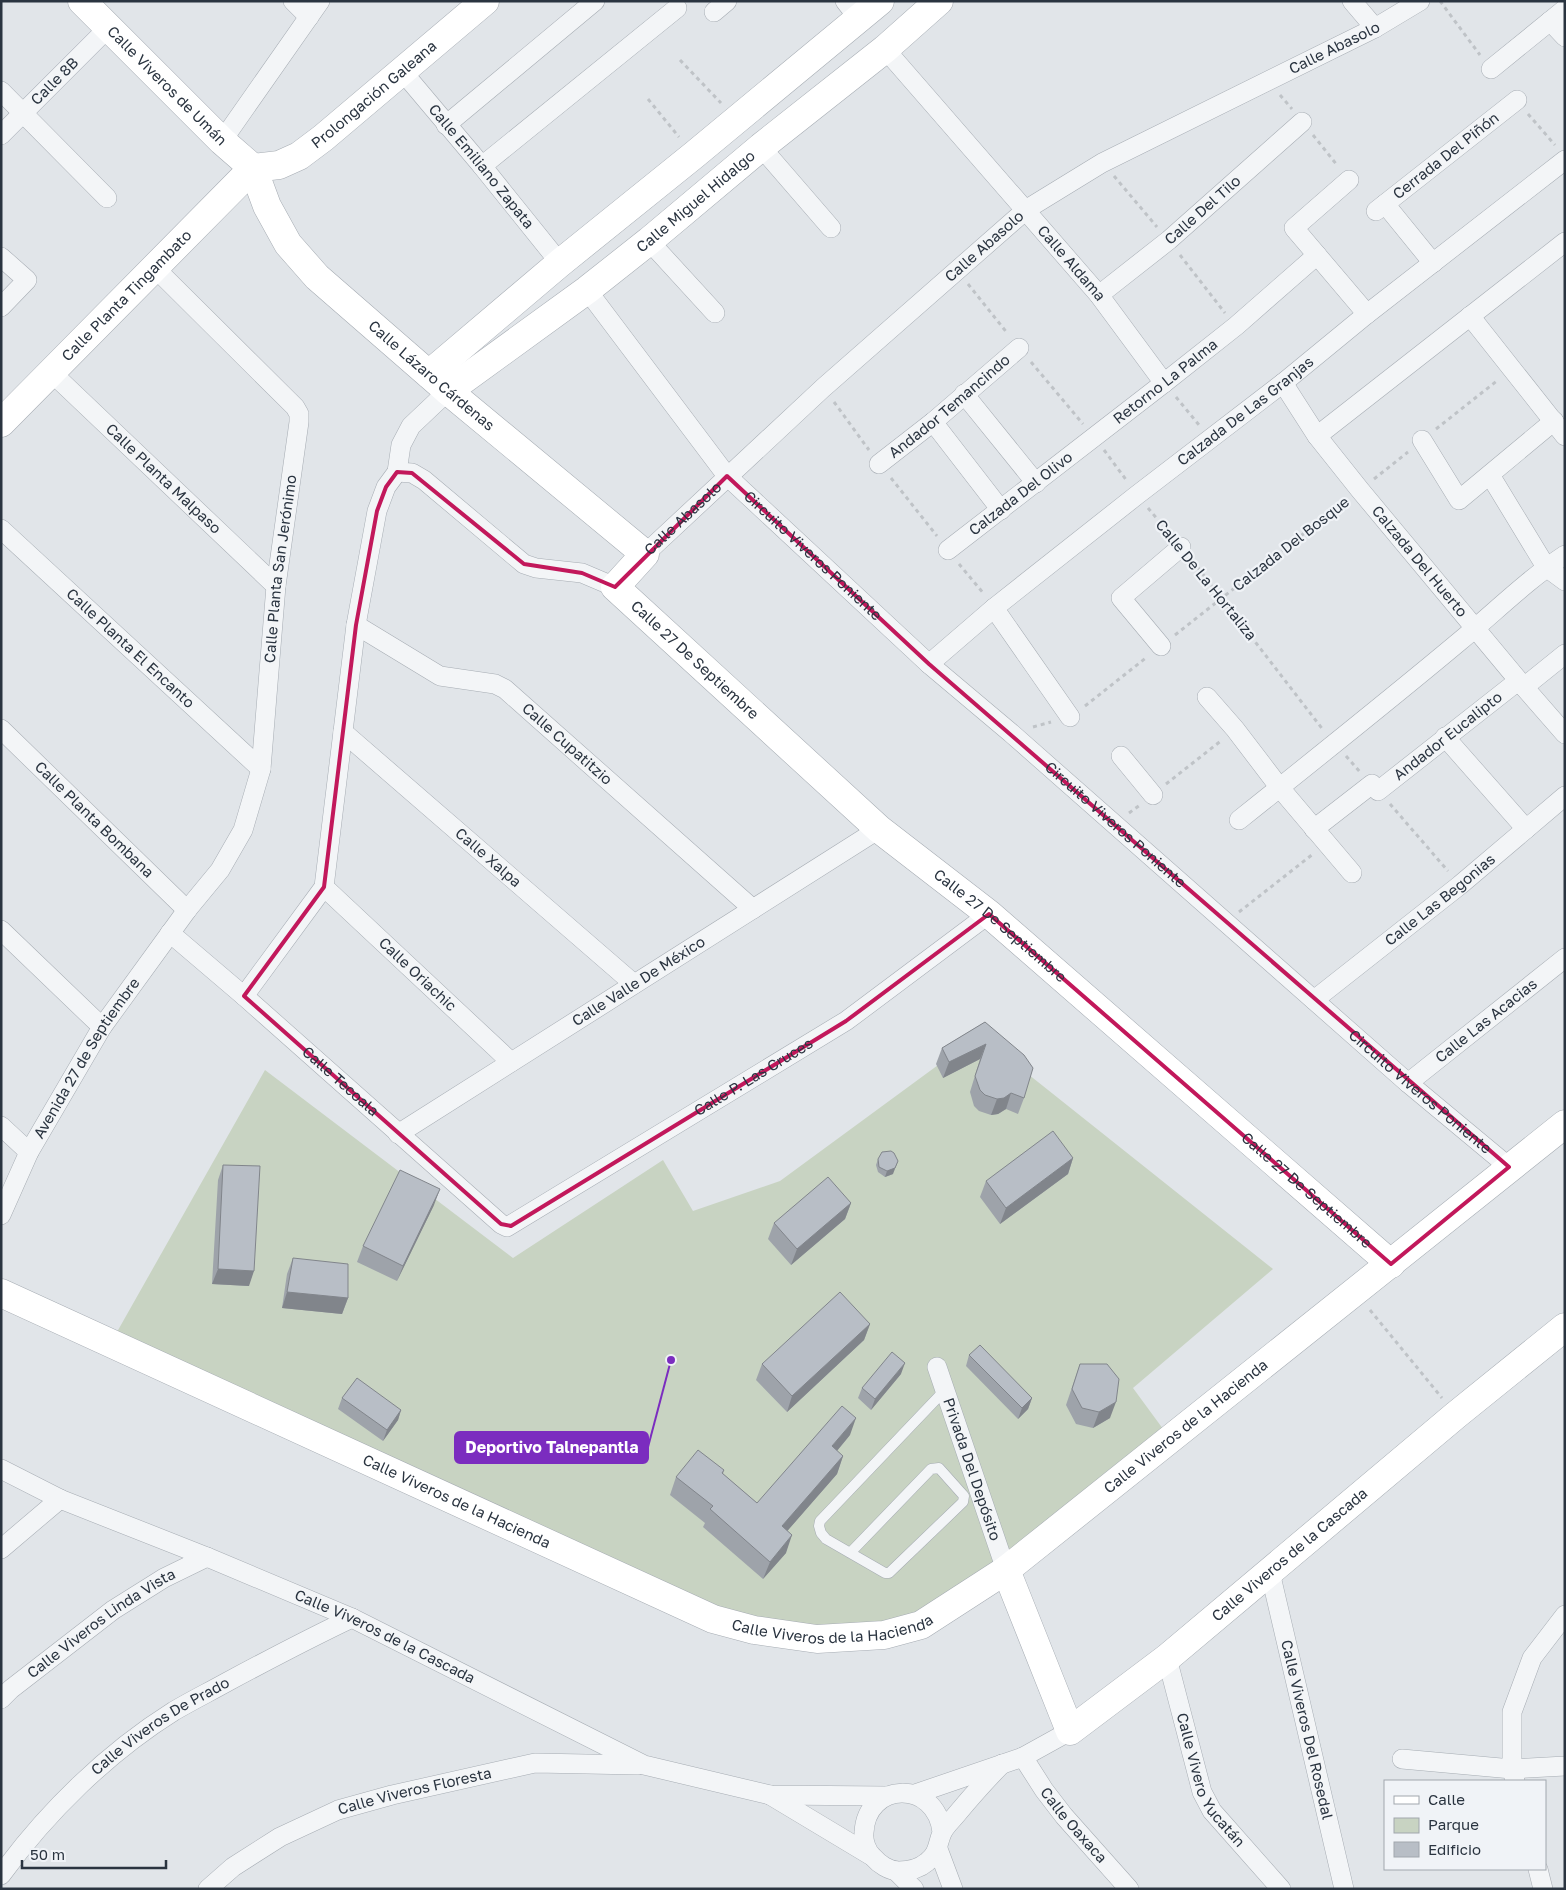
<svg xmlns="http://www.w3.org/2000/svg" width="1566" height="1890" font-family="'Golos Text',sans-serif">
  <style>
    .green { fill: #c8d3c2 }
    .lines { fill: none; stroke-linecap: round; stroke-linejoin: round }
    .lane-casing { stroke: #a6acb3; stroke-width: 11 }
    .street-casing { stroke: #a6acb3; stroke-width: 20 }
    .secondary-casing { stroke: #a6acb3; stroke-width: 29 }
    .path { stroke: #bfc3c7; stroke-width: 3; stroke-dasharray: 4 4; stroke-linecap: butt }
    .lane { stroke: #f3f5f7; stroke-width: 10 }
    .street { stroke: #f3f5f7; stroke-width: 19 }
    .secondary { stroke: #fff; stroke-width: 28 }
    .wall { fill: #9ea3aa }
    .shaded-wall { fill: #81858b }
    .building { fill: #b8bec6; stroke: #81858b }
    .marked { fill: none; stroke: #c2185b; stroke-width: 4; stroke-linejoin: round }
    .labels { text-anchor: middle; stroke-width: 4.5; stroke-linejoin: round; paint-order: stroke }
    .street-label { font-size: 15px; fill: #2a3440; stroke: #f0f3f7 }
    .leader { fill: none; stroke: #7b2cbf; stroke-width: 2 }
    .callout-dot { fill: #7b2cbf; stroke: #f0f3f7; stroke-width: 2 }
    .callout { fill: #7b2cbf; stroke: #7b2cbf; stroke-width: 2 }
    .callout-label { font-size: 16px; text-anchor: middle; font-weight: bold; fill: #fff }
  </style>
  <rect width="100%" height="100%" fill="#e1e5e9"/>
  <!-- green -->
  <path class="green" d="M 979,1035 L 1273,1269 L 1133,1388 L 1166,1433 L 917,1621 L 819,1630 L 728,1612 L 117,1332 L 265,1070 L 513,1258 L 663,1160 L 693,1211 L 780,1181 Z"/>
  <g class="lines">
    <!-- lane casing -->
    <g class="lane-casing">
      <path id="lane" d="M 850,1553 L 931,1469 L 939,1468 L 964,1496 L 963,1502 L 889,1573 L 885,1573 L 826,1539 L 821,1533 L 819,1526 L 820,1521 L 945,1390"/>
    </g>
    <!-- street casing -->
    <g class="street-casing">
      <g id="street">
        <path d="M 293,1 L 309,17"/>
        <path d="M 845,1 L 859,19"/>
        <path d="M 1352,1 L 1375,28"/>
        <path d="M 714,12 L 727,1"/>
        <path d="M 1550,21 L 1565,37"/>
        <path id="s1" d="M 885,49 L 1099,295 L 1164,383"/>
        <path d="M 1491,69 L 1565,9"/>
        <path id="s2" d="M 402,71 L 482,166 L 560,263"/>
        <path d="M 1,91 L 107,198"/>
        <path d="M 446,125 L 595,1"/>
        <path id="s3" d="M 1,135 L 109,27"/>
        <path d="M 222,141 L 320,1"/>
        <path d="M 761,147 L 831,228"/>
        <path d="M 482,166 L 677,8"/>
        <path d="M 1349,180 L 1294,228 L 1367,314"/>
        <path d="M 1385,204 L 1433,263"/>
        <path id="s4" d="M 1376,211 L 1517,100"/>
        <path d="M 649,241 L 715,313"/>
        <path d="M 1,257 L 27,280 L 1,307"/>
        <path id="s5" d="M 587,290 L 727,476 L 929,664 L 1011,733 L 1408,1083 L 1509,1167"/>
        <path id="s6" d="M 1099,295 L 1169,240 L 1302,122"/>
        <path d="M 1470,316 L 1565,436"/>
        <path id="s7" d="M 51,372 L 276,586"/>
        <path id="s8" d="M 1283,383 L 1317,436 L 1360,490 L 1524,687 L 1565,734"/>
        <path d="M 964,394 L 1036,483"/>
        <path d="M 933,422 L 1001,510"/>
        <path d="M 1317,436 L 1565,242"/>
        <path d="M 1422,440 L 1459,500 L 1554,421"/>
        <path id="s9" d="M 879,464 L 933,422 L 1019,348"/>
        <path d="M 397,472 L 412,473 L 424,480 L 524,564 L 536,568 L 582,573 L 615,587"/>
        <path d="M 1490,475 L 1546,567 L 1565,581"/>
        <path id="s10" d="M 1,529 L 261,769"/>
        <path id="s11" d="M 948,550 L 1164,383 L 1236,326 L 1317,255"/>
        <path id="s12" d="M 645,554 L 823,388 L 1027,209 L 1102,163 L 1375,28 L 1420,1"/>
        <path d="M 994,608 L 1070,717"/>
        <path id="s13" d="M 356,625 L 440,676 L 495,684 L 505,689 L 753,909"/>
        <path d="M 1161,646 L 1121,598 L 1181,547"/>
        <path id="s14" d="M 929,664 L 994,608 L 1137,495 L 1283,383 L 1367,314 L 1565,160"/>
        <path d="M 1524,687 L 1565,654"/>
        <path d="M 1207,697 L 1235,729 L 1280,788 L 1352,873"/>
        <path id="s15" d="M 1,729 L 187,910"/>
        <path id="s16" d="M 343,732 L 634,984"/>
        <path d="M 1445,737 L 1526,829"/>
        <path d="M 1121,756 L 1153,795"/>
        <path id="s17" d="M 1378,791 L 1518,681"/>
        <path d="M 1239,820 C 1313,761 1387,702 1460,641 C 1495,612 1527,580 1565,555"/>
        <path d="M 1314,829 L 1372,784"/>
        <path id="s18" d="M 324,887 L 511,1062"/>
        <path d="M 1,930 L 102,1027"/>
        <path id="s19" d="M 170,933 L 244,996 L 501,1224 L 507,1227 L 846,1021 L 989,914"/>
        <path d="M 244,996 L 324,887 L 356,625 L 377,511 L 386,487 L 397,472 L 401,445 L 411,426 L 448,391"/>
        <path id="s20" d="M 1314,1000 L 1460,885 L 1565,796"/>
        <path id="s21" d="M 1408,1083 L 1565,958"/>
        <path d="M 1,1126 L 29,1152"/>
        <path id="s22" d="M 398,1134 L 879,829"/>
        <path id="s23" d="M 1,1215 L 29,1152 L 102,1027 L 187,910 L 220,870 L 243,830 L 261,769 L 276,586 L 299,422 L 299,414 L 295,407 L 154,267"/>
        <path id="s24" d="M 937,1367 L 1006,1570"/>
        <path id="s25" d="M 1,1469 L 60,1499 L 207,1557 L 352,1618 L 644,1765 L 770,1795 L 886,1796"/>
        <path d="M 1,1549 L 60,1499"/>
        <path id="s26" d="M 1270,1572 L 1344,1889"/>
        <path id="s27" d="M 1167,1658 L 1202,1792 L 1212,1811 L 1281,1889"/>
        <path id="s28" d="M 1,1699 L 11,1689 L 113,1610 L 164,1578 L 207,1557"/>
        <path id="s29" d="M 1023,1757 L 1044,1790 L 1064,1816 L 1129,1889"/>
        <path d="M 1402,1759 L 1512,1769 L 1565,1766"/>
        <path d="M 1515,1781 L 1512,1769 L 1512,1712 L 1532,1658 L 1565,1615"/>
        <path d="M 915,1794 L 1023,1757 L 1070,1731"/>
        <path d="M 770,1795 L 870,1855"/>
        <path d="M 942,1832 C 936,1779 866,1781 864,1833 C 863,1841 867,1852 873,1857 C 879,1864 889,1871 899,1871 C 909,1871 919,1869 927,1862 C 939,1853 937,1844 942,1833 C 945,1826 952,1820 956,1815 C 971,1797 986,1780 1002,1764"/>
        <path d="M 938,1849 L 953,1889"/>
        <path d="M 1538,1869 L 1543,1889"/>
        <path d="M 896,1871 L 914,1889"/>
        <path id="s30" d="M 1,1875 C 47,1812 107,1753 174,1711 C 191,1701 209,1692 227,1682 C 268,1660 310,1638 352,1618"/>
        <path id="s31" d="M 208,1889 L 233,1867 L 280,1837 L 338,1810 L 392,1795 L 535,1763 L 638,1765"/>
      </g>
    </g>
    <!-- secondary casing -->
    <g class="secondary-casing">
      <g id="secondary">
        <path id="s32" d="M 82,1 L 222,141 L 253,168 L 267,206 L 288,244 L 317,277 L 448,391 L 645,554 L 615,587 L 879,829 L 989,914 L 1391,1264"/>
        <path id="s33" d="M 253,168 L 279,165 L 299,156 L 323,138 L 485,1"/>
        <path d="M 429,374 L 560,263 L 694,155 L 880,1"/>
        <path id="s34" d="M 448,391 L 587,290 L 649,241 L 761,147 L 885,49 L 939,1"/>
        <path id="s35" d="M 1,423 L 253,168"/>
        <path id="s36" d="M 1,1293 L 713,1619 L 754,1630 L 817,1639 L 884,1635 L 921,1625 L 1006,1570 L 1565,1124"/>
        <path id="s37" d="M 1006,1570 L 1070,1731 L 1167,1658 L 1456,1415 L 1565,1327"/>
      </g>
    </g>
    <!-- path -->
    <path class="path" d="M 1440,1 L 1480,55
      M 680,60 L 721,103
      M 1280,95 L 1292,109
      M 648,99 L 679,137
      M 1528,114 L 1555,145
      M 1313,135 L 1337,165
      M 1114,176 L 1157,227
      M 1180,255 L 1225,313
      M 968,284 L 1008,334
      M 1031,362 L 1083,424
      M 1176,397 L 1199,425
      M 834,402 L 869,450
      M 1436,429 L 1498,380
      M 1104,450 L 1127,481
      M 891,478 L 937,536
      M 1374,479 L 1408,452
      M 1148,508 L 1170,534
      M 1192,560 L 1324,731
      M 959,564 L 984,594
      M 1175,635 L 1345,501
      M 1085,706 L 1147,657
      M 1033,727 L 1051,722
      M 1346,756 L 1360,772
      M 1166,784 L 1222,740
      M 1390,804 L 1448,871
      M 1129,813 L 1140,805
      M 1239,912 L 1313,854
      M 1370,1310 L 1442,1398"/>
    <!-- lane -->
    <use href="#lane" class="lane"/>
    <!-- street -->
    <use href="#street" class="street"/>
    <!-- secondary -->
    <use href="#secondary" class="secondary"/>
  </g>
  <!-- wall -->
  <path class="wall" d="M 985,1022 L 1024,1098 L 1018,1114 L 1006,1109 L 998,1114 L 991,1115 L 979,1111 L 974,1106 L 970,1092 L 980,1059 L 943,1078 L 936,1064 L 942,1048 Z
    M 1073,1158 L 1068,1174 L 1000,1224 L 980,1197 L 986,1181 Z
    M 878,1159 L 893,1174 L 885,1177 L 878,1172 L 876,1165 Z
    M 223,1165 L 249,1286 L 212,1284 L 218,1180 Z
    M 851,1203 L 845,1219 L 791,1265 L 768,1239 L 774,1223 Z
    M 434,1205 L 397,1281 L 357,1262 L 363,1246 Z
    M 293,1258 L 348,1298 L 342,1314 L 282,1308 L 287,1274 Z
    M 870,1324 L 864,1340 L 787,1412 L 756,1380 L 762,1364 Z
    M 969,1355 L 1032,1398 L 1028,1409 L 1018,1419 L 966,1366 Z
    M 1080,1364 L 1110,1418 L 1093,1428 L 1076,1424 L 1066,1405 Z
    M 901,1374 L 871,1410 L 858,1398 L 862,1388 Z
    M 342,1398 L 401,1410 L 398,1420 L 383,1441 L 338,1409 Z
    M 850,1435 L 837,1451 L 843,1456 L 837,1474 L 787,1531 L 786,1553 L 763,1579 L 703,1527 L 705,1523 L 670,1495 L 676,1477 L 724,1470 L 723,1474 L 757,1503 Z"/>
  <!-- shaded-wall -->
  <path class="shaded-wall" d="M 986,1044 L 980,1059 L 943,1078 L 949,1062 Z
    M 1011,1093 L 1006,1109 L 998,1114 L 991,1115 L 997,1099 Z
    M 1073,1158 L 1068,1174 L 1000,1224 L 1006,1208 Z
    M 898,1161 L 893,1174 L 885,1177 L 887,1171 Z
    M 440,1189 L 434,1205 L 397,1281 L 403,1266 Z
    M 851,1203 L 845,1219 L 791,1265 L 797,1249 Z
    M 218,1269 L 254,1271 L 249,1286 L 212,1284 Z
    M 287,1292 L 348,1298 L 342,1314 L 282,1308 Z
    M 870,1324 L 864,1340 L 787,1412 L 792,1396 Z
    M 905,1363 L 901,1374 L 871,1410 L 875,1399 Z
    M 1032,1398 L 1028,1409 L 1018,1419 L 1022,1408 Z
    M 1116,1402 L 1110,1418 L 1093,1428 L 1099,1412 Z
    M 401,1410 L 398,1420 L 383,1441 L 387,1430 Z
    M 856,1418 L 850,1435 L 826,1464 L 832,1446 Z
    M 843,1456 L 837,1474 L 776,1544 L 782,1526 Z
    M 792,1535 L 786,1553 L 763,1579 L 770,1562 Z"/>
  <!-- building -->
  <path class="building" d="M 985,1022 L 1024,1055 L 1033,1068 L 1024,1098 L 1011,1093 L 1004,1098 L 997,1099 L 985,1095 L 980,1090 L 975,1076 L 986,1044 L 949,1062 L 942,1048 Z
    M 1053,1131 L 1073,1158 L 1006,1208 L 986,1181 Z
    M 891,1151 L 894,1153 L 898,1161 L 895,1168 L 887,1171 L 879,1167 L 878,1159 L 882,1152 Z
    M 223,1165 L 260,1166 L 254,1271 L 218,1269 Z
    M 400,1170 L 440,1189 L 403,1266 L 363,1246 Z
    M 828,1177 L 851,1203 L 797,1249 L 774,1223 Z
    M 293,1258 L 348,1264 L 348,1298 L 287,1292 Z
    M 840,1292 L 870,1324 L 792,1396 L 762,1364 Z
    M 980,1345 L 1032,1398 L 1022,1408 L 969,1355 Z
    M 892,1352 L 905,1363 L 875,1399 L 862,1388 Z
    M 1080,1364 L 1107,1364 L 1119,1379 L 1116,1402 L 1099,1412 L 1082,1408 L 1072,1389 Z
    M 357,1378 L 401,1410 L 387,1430 L 342,1398 Z
    M 842,1406 L 856,1418 L 832,1446 L 843,1456 L 782,1526 L 792,1535 L 770,1562 L 710,1509 L 713,1506 L 676,1477 L 698,1450 L 724,1470 L 722,1473 L 757,1503 Z"/>
  <!-- marked area -->
  <path class="marked" d="M 397,472 L 412,473 L 524,564 L 582,573 L 615,587 L 727,476 L 929,664 L 1509,1167 L 1391,1264 L 989,914 L 846,1021 L 511,1226 L 501,1224 L 244,996 L 324,887 L 356,625 L 377,511 L 386,487 Z"/>
  <g class="labels">
    <!-- street labels -->
    <g class="street-label">
      <text dy="5" stroke="none"><textPath href="#s12" startOffset="862">Calle Abasolo</textPath></text>
      <text dy="5" stroke="none"><textPath href="#s3" startOffset="76">Calle 8B</textPath></text>
      <text dy="5" stroke="none"><textPath href="#s32" startOffset="120">Calle Viveros de Umán</textPath></text>
      <text dy="5" stroke="none"><textPath href="#s33" startOffset="145">Prolongación Galeana</textPath></text>
      <text dy="5" stroke="none"><textPath href="#s4" startOffset="89">Cerrada Del Piñón</textPath></text>
      <text dy="5" stroke="none"><textPath href="#s2" startOffset="124">Calle Emiliano Zapata</textPath></text>
      <text dy="5" stroke="none"><textPath href="#s34" startOffset="312">Calle Miguel Hidalgo</textPath></text>
      <text dy="5" stroke="none"><textPath href="#s6" startOffset="134">Calle Del Tilo</textPath></text>
      <text dy="5" stroke="none"><textPath href="#s12" startOffset="458">Calle Abasolo</textPath></text>
      <text dy="5" stroke="none"><textPath href="#s1" startOffset="284">Calle Aldama</textPath></text>
      <text dy="5" stroke="none"><textPath href="#s35" startOffset="179">Calle Planta Tingambato</textPath></text>
      <text dy="5" stroke="none"><textPath href="#s32" startOffset="518">Calle Lázaro Cárdenas</textPath></text>
      <text dy="5" stroke="none"><textPath href="#s11" startOffset="275">Retorno La Palma</textPath></text>
      <text dy="5" stroke="none"><textPath href="#s9" startOffset="91">Andador Temancindo</textPath></text>
      <text dy="5" stroke="none"><textPath href="#s14" startOffset="405">Calzada De Las Granjas</textPath></text>
      <text dy="5" stroke="none"><textPath href="#s7" startOffset="155">Calle Planta Malpaso</textPath></text>
      <text dy="5" stroke="none"><textPath href="#s11" startOffset="92">Calzada Del Olivo</textPath></text>
      <text dy="5" stroke="none"><textPath href="#s12" startOffset="52">Calle Abasolo</textPath></text>
      <text transform="translate(1291 544) rotate(-38)" y="5">Calzada Del Bosque</text>
      <text dy="5" stroke="none"><textPath href="#s5" startOffset="350">Circuito Viveros Poniente</textPath></text>
      <text dy="5" stroke="none"><textPath href="#s8" startOffset="225">Calzada Del Huerto</textPath></text>
      <text dy="5" stroke="none"><textPath href="#s23" startOffset="721">Calle Planta San Jerónimo</textPath></text>
      <text transform="translate(1206 580) rotate(51)" y="5">Calle De La Hortaliza</text>
      <text dy="5" stroke="none"><textPath href="#s10" startOffset="176">Calle Planta El Encanto</textPath></text>
      <text dy="5" stroke="none"><textPath href="#s32" startOffset="949">Calle 27 De Septiembre</textPath></text>
      <text dy="5" stroke="none"><textPath href="#s17" startOffset="89">Andador Eucalipto</textPath></text>
      <text dy="5" stroke="none"><textPath href="#s13" startOffset="248">Calle Cupatitzio</textPath></text>
      <text dy="5" stroke="none"><textPath href="#s15" startOffset="130">Calle Planta Bombana</textPath></text>
      <text dy="5" stroke="none"><textPath href="#s5" startOffset="755">Circuito Viveros Poniente</textPath></text>
      <text dy="5" stroke="none"><textPath href="#s16" startOffset="192">Calle Xalpa</textPath></text>
      <text dy="5" stroke="none"><textPath href="#s20" startOffset="161">Calle Las Begonias</textPath></text>
      <text dy="5" stroke="none"><textPath href="#s32" startOffset="1354">Calle 27 De Septiembre</textPath></text>
      <text dy="5" stroke="none"><textPath href="#s18" startOffset="128">Calle Oriachic</textPath></text>
      <text dy="5" stroke="none"><textPath href="#s22" startOffset="285">Calle Valle De México</textPath></text>
      <text dy="5" stroke="none"><textPath href="#s21" startOffset="100">Calle Las Acacias</textPath></text>
      <text dy="5" stroke="none"><textPath href="#s23" startOffset="179">Avenida 27 de Septiembre</textPath></text>
      <text dy="5" stroke="none"><textPath href="#s19" startOffset="736">Calle P. Las Cruces</textPath></text>
      <text dy="5" stroke="none"><textPath href="#s19" startOffset="226">Calle Tecoala</textPath></text>
      <text dy="5" stroke="none"><textPath href="#s5" startOffset="1160">Circuito Viveros Poniente</textPath></text>
      <text dy="5" stroke="none"><textPath href="#s32" startOffset="1759">Calle 27 De Septiembre</textPath></text>
      <text dy="5" stroke="none"><textPath href="#s36" startOffset="1326">Calle Viveros de la Hacienda</textPath></text>
      <text dy="5" stroke="none"><textPath href="#s24" startOffset="108">Privada Del Depósito</textPath></text>
      <text dy="5" stroke="none"><textPath href="#s36" startOffset="501">Calle Viveros de la Hacienda</textPath></text>
      <text dy="5" stroke="none"><textPath href="#s37" startOffset="455">Calle Viveros de la Cascada</textPath></text>
      <text dy="5" stroke="none"><textPath href="#s36" startOffset="905">Calle Viveros de la Hacienda</textPath></text>
      <text dy="5" stroke="none"><textPath href="#s28" startOffset="126">Calle Viveros Linda Vista</textPath></text>
      <text dy="5" stroke="none"><textPath href="#s25" startOffset="419">Calle Viveros de la Cascada</textPath></text>
      <text dy="5" stroke="none"><textPath href="#s30" startOffset="220">Calle Viveros De Prado</textPath></text>
      <text dy="5" stroke="none"><textPath href="#s26" startOffset="162">Calle Viveros Del Rosedal</textPath></text>
      <text dy="5" stroke="none"><textPath href="#s27" startOffset="131">Calle Vivero Yucatán</textPath></text>
      <text dy="5" stroke="none"><textPath href="#s31" startOffset="232">Calle Viveros Floresta</textPath></text>
      <text dy="5" stroke="none"><textPath href="#s29" startOffset="85">Calle Oaxaca</textPath></text>
    </g>
  </g>
  <!-- callouts -->
  <path class="leader" d="M671 1360L648 1447"/>
  <circle class="callout-dot" cx="671" cy="1360" r="5"/>
  <rect class="callout" x="455" y="1432" width="193" height="31" rx="5"/>
  <g class="callout-label">
    <text x="552" y="1453">Deportivo Talnepantla</text>
  </g>
  <!-- border -->
  <rect width="1566" height="1890" fill="none" stroke="#2a3440" stroke-width="5"/>
  <!-- legend -->
  <rect x="1384" y="1780" width="162" height="90" fill="#f0f3f7" stroke="#a1a7ae"/>
  <rect x="1394" y="1796" width="25" height="8" fill="#ffffff" stroke="#a1a7ae"/>
  <text x="1428" y="1805" font-size="15" fill="#2a3440">Calle</text>
  <rect x="1394" y="1818" width="25" height="15" fill="#c8d3c2" stroke="#a1a7ae"/>
  <text x="1428" y="1830" font-size="15" fill="#2a3440">Parque</text>
  <rect x="1394" y="1842" width="25" height="15" fill="#b8bec6" stroke="#a1a7ae"/>
  <text x="1428" y="1855" font-size="15" fill="#2a3440">Edificio</text>
  <!-- scale -->
  <path d="M22 1860v8h144v-8" fill="none" stroke="#2a3440" stroke-width="2.5"/>
  <text x="30" y="1860" font-size="15" fill="#2a3440" stroke="#f0f3f7" stroke-width="4" paint-order="stroke">50 m</text>
</svg>
